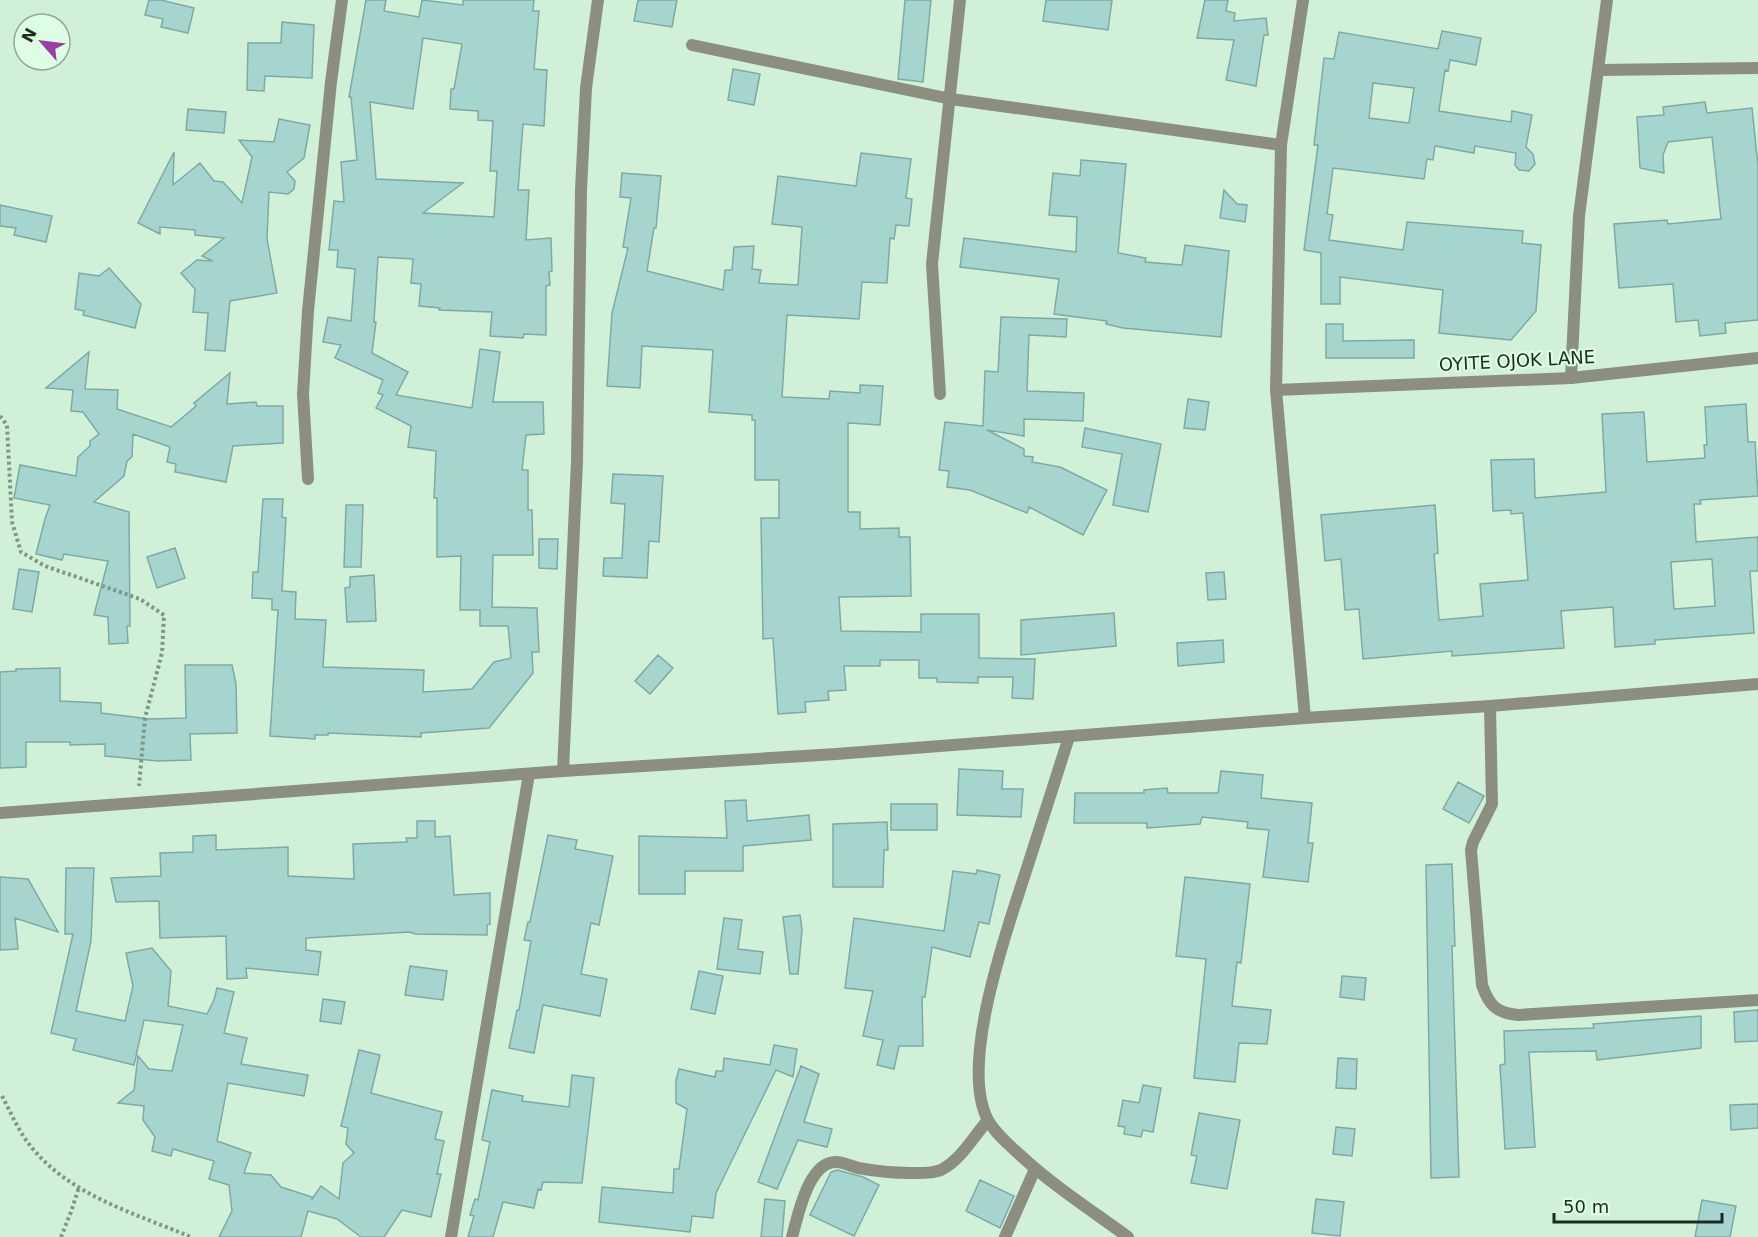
<svg xmlns="http://www.w3.org/2000/svg" width="1758" height="1237" font-family="'DejaVu Sans',sans-serif">
  <style>
    .building { fill: #a6d4ce; stroke: #7daaa5; stroke-width: 1.5; fill-rule: evenodd }
    .lines { fill: none; stroke-linecap: round; stroke-linejoin: round }
    .path { stroke: #7f9784; stroke-width: 4; stroke-dasharray: 3 3; stroke-linecap: butt }
    .service { stroke: #8c8f80; stroke-width: 12 }
    .minor { stroke: #8c8f80; stroke-width: 12 }
    .tertiary { stroke: #8c8f80; stroke-width: 12 }
    .labels { text-anchor: middle; stroke-width: 4.5; stroke-linejoin: round; paint-order: stroke }
    .street-label { font-size: 18px; fill: #1e2b21; stroke: #ddfee4 }
  </style>
  <rect width="100%" height="100%" fill="#d0f1d7"/>
  <!-- building -->
  <path class="building" d="M 149,0 L 161,0 L 194,8 L 188,33 L 161,27 L 163,19 L 145,15 Z
    M 366,0 L 386,0 L 384,11 L 419,17 L 422,0 L 463,5 L 463,0 L 534,0 L 533,11 L 539,11 L 534,69 L 547,70 L 544,126 L 523,124 L 518,190 L 529,190 L 526,240 L 551,238 L 552,271 L 549,272 L 550,285 L 546,286 L 546,335 L 524,334 L 523,338 L 490,336 L 492,312 L 439,310 L 440,308 L 419,306 L 421,284 L 411,283 L 413,259 L 378,257 L 374,322 L 376,322 L 372,353 L 408,372 L 396,395 L 472,408 L 480,349 L 500,352 L 493,402 L 543,402 L 544,434 L 526,435 L 522,470 L 528,470 L 528,510 L 532,510 L 533,555 L 493,555 L 492,607 L 537,608 L 539,652 L 532,652 L 533,673 L 489,728 L 421,733 L 421,737 L 328,733 L 328,735 L 315,735 L 315,739 L 270,736 L 278,610 L 272,610 L 272,599 L 252,598 L 253,572 L 258,572 L 263,499 L 283,499 L 282,517 L 286,518 L 282,591 L 296,592 L 295,619 L 326,620 L 323,667 L 424,670 L 423,692 L 472,689 L 494,662 L 511,658 L 508,626 L 480,626 L 480,610 L 460,610 L 461,556 L 437,557 L 437,498 L 434,498 L 436,451 L 408,447 L 411,426 L 376,408 L 383,395 L 378,393 L 383,380 L 335,358 L 341,345 L 323,342 L 328,317 L 351,321 L 355,269 L 337,267 L 338,250 L 329,250 L 334,201 L 344,202 L 341,162 L 357,160 L 351,97 L 349,97 ZM 423,38 L 462,44 L 454,89 L 451,89 L 450,109 L 478,111 L 478,120 L 493,121 L 490,171 L 497,171 L 494,217 L 423,213 L 463,183 L 376,179 L 370,102 L 413,109 Z
    M 638,0 L 677,0 L 672,27 L 634,21 Z
    M 905,0 L 931,0 L 923,82 L 898,79 Z
    M 1046,0 L 1112,0 L 1108,30 L 1043,21 Z
    M 1205,0 L 1228,0 L 1226,11 L 1235,13 L 1234,21 L 1266,18 L 1268,35 L 1264,35 L 1256,86 L 1226,80 L 1234,40 L 1197,38 Z
    M 282,22 L 314,25 L 312,78 L 265,76 L 264,91 L 247,90 L 248,43 L 281,43 Z
    M 1442,31 L 1481,38 L 1476,65 L 1450,60 L 1448,71 L 1445,70 L 1439,111 L 1511,122 L 1512,111 L 1532,115 L 1526,147 L 1533,154 L 1535,164 L 1529,171 L 1519,170 L 1515,165 L 1516,153 L 1475,146 L 1474,153 L 1435,146 L 1433,160 L 1427,159 L 1424,179 L 1333,168 L 1327,214 L 1333,215 L 1329,240 L 1403,250 L 1407,222 L 1523,231 L 1522,243 L 1541,245 L 1536,311 L 1511,340 L 1439,333 L 1443,290 L 1340,277 L 1340,304 L 1321,304 L 1321,253 L 1304,250 L 1318,145 L 1314,145 L 1324,58 L 1334,59 L 1339,32 L 1438,49 ZM 1373,83 L 1414,88 L 1409,123 L 1369,118 Z
    M 733,69 L 760,74 L 754,105 L 728,100 Z
    M 1705,102 L 1707,113 L 1752,108 L 1758,166 L 1758,320 L 1725,323 L 1726,333 L 1700,336 L 1698,320 L 1676,322 L 1673,284 L 1619,288 L 1614,224 L 1667,220 L 1668,224 L 1721,219 L 1712,137 L 1668,142 L 1663,155 L 1664,173 L 1640,168 L 1637,117 L 1664,115 L 1663,107 Z
    M 188,109 L 226,112 L 224,133 L 186,130 Z
    M 279,119 L 310,125 L 304,158 L 287,172 L 295,181 L 294,189 L 288,194 L 269,192 L 267,239 L 277,293 L 230,301 L 225,351 L 205,350 L 208,313 L 193,312 L 195,289 L 181,273 L 197,260 L 213,261 L 202,256 L 224,238 L 195,235 L 195,230 L 160,227 L 160,234 L 138,223 L 174,152 L 173,185 L 200,163 L 214,181 L 223,182 L 242,203 L 252,157 L 239,140 L 274,142 Z
    M 861,153 L 911,159 L 906,198 L 912,199 L 909,226 L 896,225 L 894,239 L 890,238 L 887,283 L 862,282 L 859,319 L 787,315 L 782,397 L 829,399 L 830,391 L 860,393 L 860,385 L 883,386 L 880,425 L 848,423 L 848,512 L 860,512 L 860,529 L 899,528 L 899,537 L 910,537 L 911,596 L 839,597 L 841,631 L 921,632 L 921,614 L 979,614 L 979,658 L 1035,659 L 1033,699 L 1012,698 L 1013,677 L 978,677 L 978,683 L 937,682 L 937,678 L 919,678 L 919,660 L 880,660 L 880,666 L 844,666 L 846,690 L 828,691 L 829,700 L 805,702 L 806,712 L 778,714 L 773,638 L 763,639 L 761,518 L 779,518 L 779,480 L 755,480 L 755,420 L 752,420 L 752,415 L 709,412 L 713,350 L 642,346 L 640,388 L 607,386 L 612,313 L 628,248 L 623,247 L 631,198 L 620,197 L 622,173 L 661,176 L 656,228 L 654,228 L 647,271 L 723,290 L 725,270 L 732,270 L 734,247 L 754,246 L 752,269 L 761,270 L 759,283 L 798,285 L 802,227 L 772,224 L 778,176 L 856,186 Z
    M 1081,160 L 1126,164 L 1118,253 L 1146,258 L 1145,262 L 1182,265 L 1185,245 L 1229,251 L 1221,337 L 1123,328 L 1106,324 L 1107,321 L 1054,314 L 1059,279 L 960,267 L 964,238 L 1076,252 L 1077,217 L 1049,215 L 1053,173 L 1080,176 Z
    M 1224,190 L 1237,204 L 1247,205 L 1245,222 L 1220,218 Z
    M 0,205 L 52,216 L 46,242 L 14,235 L 16,228 L 0,226 Z
    M 109,268 L 141,304 L 135,328 L 83,315 L 84,311 L 75,309 L 79,273 L 99,276 Z
    M 1001,317 L 1067,319 L 1066,337 L 1029,335 L 1027,391 L 1084,393 L 1083,421 L 1024,419 L 1024,436 L 987,430 L 1024,449 L 1024,456 L 1033,457 L 1032,462 L 1060,467 L 1107,490 L 1083,535 L 1029,507 L 1027,513 L 970,490 L 947,487 L 949,471 L 939,470 L 945,422 L 983,426 L 985,371 L 998,372 Z
    M 1326,324 L 1343,324 L 1343,341 L 1414,340 L 1414,358 L 1326,358 Z
    M 89,352 L 85,389 L 118,390 L 117,409 L 171,427 L 196,406 L 194,403 L 230,373 L 227,404 L 256,402 L 257,406 L 283,406 L 283,443 L 233,446 L 226,482 L 175,472 L 176,464 L 167,462 L 170,447 L 133,434 L 132,457 L 127,461 L 124,476 L 94,502 L 129,512 L 130,626 L 127,626 L 128,643 L 109,644 L 108,617 L 94,615 L 108,561 L 64,554 L 62,560 L 36,554 L 45,519 L 50,505 L 14,498 L 20,465 L 76,476 L 78,457 L 90,446 L 90,441 L 99,434 L 83,412 L 71,411 L 73,390 L 46,388 Z
    M 1188,399 L 1209,402 L 1205,430 L 1184,428 Z
    M 1746,404 L 1748,442 L 1755,442 L 1758,496 L 1700,500 L 1701,504 L 1694,504 L 1696,542 L 1758,537 L 1758,571 L 1750,571 L 1754,633 L 1655,640 L 1655,644 L 1615,647 L 1613,607 L 1561,611 L 1564,648 L 1452,656 L 1452,651 L 1363,659 L 1359,609 L 1345,610 L 1341,559 L 1325,561 L 1321,515 L 1435,505 L 1438,553 L 1434,554 L 1439,620 L 1483,616 L 1480,584 L 1528,580 L 1523,513 L 1511,514 L 1511,510 L 1493,511 L 1491,460 L 1534,459 L 1535,498 L 1606,492 L 1602,414 L 1644,412 L 1647,462 L 1705,458 L 1704,445 L 1707,445 L 1705,407 ZM 1712,559 L 1715,606 L 1674,609 L 1671,562 Z
    M 1085,428 L 1161,444 L 1148,512 L 1113,505 L 1122,454 L 1082,447 Z
    M 613,474 L 663,476 L 659,542 L 649,541 L 647,578 L 603,576 L 604,558 L 622,558 L 625,504 L 611,503 Z
    M 346,505 L 363,505 L 361,567 L 344,567 Z
    M 539,539 L 558,539 L 557,569 L 539,568 Z
    M 175,548 L 185,578 L 157,588 L 147,557 Z
    M 19,569 L 39,572 L 32,612 L 13,609 Z
    M 1224,572 L 1226,599 L 1208,600 L 1206,573 Z
    M 374,575 L 376,621 L 347,622 L 345,588 L 350,587 L 350,577 Z
    M 1114,613 L 1116,646 L 1021,655 L 1021,620 Z
    M 1223,640 L 1224,662 L 1178,666 L 1177,643 Z
    M 658,655 L 673,668 L 650,694 L 635,681 Z
    M 185,665 L 232,665 L 236,684 L 237,733 L 190,734 L 191,760 L 158,761 L 105,756 L 105,744 L 70,745 L 70,742 L 26,742 L 26,767 L 0,768 L 0,672 L 16,671 L 16,669 L 60,668 L 60,701 L 101,703 L 101,713 L 150,719 L 186,718 Z
    M 959,769 L 1003,771 L 1002,789 L 1023,789 L 1021,817 L 957,815 Z
    M 1221,771 L 1263,775 L 1261,798 L 1312,803 L 1308,843 L 1313,843 L 1308,882 L 1263,877 L 1269,830 L 1247,828 L 1248,822 L 1202,817 L 1200,824 L 1147,828 L 1147,823 L 1074,823 L 1075,793 L 1144,793 L 1144,790 L 1167,788 L 1168,793 L 1218,793 Z
    M 1458,782 L 1484,796 L 1469,823 L 1443,809 Z
    M 746,800 L 747,821 L 809,815 L 811,840 L 743,846 L 743,871 L 685,871 L 685,894 L 639,894 L 639,836 L 727,838 L 725,801 Z
    M 891,804 L 937,804 L 937,830 L 891,830 Z
    M 417,821 L 435,821 L 435,837 L 450,836 L 454,895 L 490,893 L 490,924 L 487,925 L 487,935 L 415,934 L 410,932 L 306,938 L 306,950 L 321,952 L 318,975 L 246,968 L 247,978 L 227,979 L 226,936 L 160,938 L 159,901 L 116,902 L 111,878 L 161,876 L 160,853 L 193,852 L 193,836 L 216,835 L 216,850 L 288,847 L 288,876 L 354,879 L 353,844 L 407,842 L 406,838 L 417,838 Z
    M 887,822 L 888,850 L 884,850 L 883,887 L 833,887 L 833,824 Z
    M 548,835 L 577,840 L 575,849 L 613,856 L 599,925 L 591,923 L 581,974 L 607,979 L 600,1016 L 543,1005 L 534,1053 L 509,1048 L 517,1010 L 519,1010 L 531,941 L 524,940 L 528,922 L 530,922 Z
    M 1452,864 L 1455,946 L 1452,946 L 1459,1177 L 1431,1178 L 1426,865 Z
    M 66,868 L 94,868 L 91,941 L 76,1011 L 125,1021 L 133,986 L 126,953 L 152,948 L 171,971 L 168,1006 L 207,1014 L 214,1000 L 217,988 L 234,992 L 224,1033 L 247,1038 L 241,1064 L 308,1075 L 304,1096 L 228,1083 L 217,1141 L 251,1153 L 244,1173 L 271,1175 L 281,1187 L 312,1197 L 312,1199 L 321,1186 L 339,1199 L 343,1163 L 354,1153 L 346,1144 L 348,1128 L 341,1126 L 359,1050 L 380,1055 L 371,1093 L 442,1112 L 435,1139 L 444,1141 L 437,1174 L 441,1174 L 431,1217 L 402,1210 L 384,1237 L 361,1237 L 337,1219 L 308,1211 L 301,1237 L 219,1237 L 232,1211 L 229,1185 L 209,1179 L 214,1161 L 173,1149 L 171,1156 L 152,1151 L 155,1137 L 143,1120 L 144,1106 L 118,1103 L 134,1090 L 138,1056 L 149,1069 L 172,1071 L 183,1025 L 144,1020 L 134,1065 L 73,1050 L 76,1039 L 51,1033 L 73,934 L 65,934 Z
    M 977,870 L 1000,875 L 989,924 L 979,922 L 970,957 L 932,947 L 925,997 L 922,997 L 923,1046 L 899,1046 L 894,1069 L 877,1065 L 883,1040 L 863,1036 L 873,991 L 845,988 L 854,918 L 944,931 L 953,871 L 976,874 Z
    M 0,877 L 28,879 L 58,932 L 15,918 L 18,949 L 0,950 Z
    M 1185,877 L 1250,884 L 1241,963 L 1237,962 L 1232,1006 L 1271,1010 L 1267,1044 L 1239,1043 L 1235,1082 L 1194,1078 L 1206,959 L 1176,956 Z
    M 800,915 L 802,930 L 798,974 L 790,974 L 783,917 Z
    M 724,918 L 742,920 L 738,949 L 763,952 L 760,974 L 717,969 Z
    M 410,966 L 447,971 L 443,1000 L 405,995 Z
    M 699,971 L 723,976 L 715,1014 L 691,1009 Z
    M 1342,976 L 1366,978 L 1364,1000 L 1340,997 Z
    M 323,999 L 345,1002 L 341,1024 L 320,1021 Z
    M 1758,1010 L 1758,1041 L 1735,1042 L 1734,1012 Z
    M 1701,1016 L 1701,1048 L 1597,1060 L 1596,1051 L 1529,1052 L 1535,1147 L 1505,1149 L 1500,1065 L 1505,1064 L 1504,1031 L 1594,1028 L 1593,1024 Z
    M 774,1045 L 797,1049 L 793,1077 L 776,1070 L 716,1193 L 713,1218 L 692,1216 L 690,1232 L 599,1222 L 602,1187 L 673,1193 L 674,1169 L 679,1169 L 687,1109 L 676,1103 L 676,1080 L 679,1069 L 715,1077 L 716,1071 L 723,1071 L 724,1058 L 770,1065 Z
    M 1338,1058 L 1357,1059 L 1356,1089 L 1336,1088 Z
    M 801,1066 L 819,1074 L 804,1122 L 832,1129 L 827,1147 L 798,1140 L 777,1189 L 758,1182 Z
    M 572,1075 L 594,1078 L 582,1183 L 543,1182 L 541,1190 L 538,1189 L 534,1208 L 503,1202 L 493,1237 L 468,1237 L 474,1216 L 470,1215 L 475,1199 L 478,1200 L 490,1142 L 482,1140 L 492,1090 L 523,1096 L 522,1101 L 569,1107 Z
    M 1143,1085 L 1161,1088 L 1153,1132 L 1143,1130 L 1141,1137 L 1124,1134 L 1125,1127 L 1118,1126 L 1123,1100 L 1139,1103 Z
    M 1758,1104 L 1758,1128 L 1731,1130 L 1730,1105 Z
    M 1199,1113 L 1240,1120 L 1227,1189 L 1191,1183 L 1197,1156 L 1191,1155 Z
    M 1336,1127 L 1355,1129 L 1352,1156 L 1333,1154 Z
    M 837,1170 L 863,1177 L 879,1185 L 854,1236 L 810,1215 L 831,1172 Z
    M 980,1180 L 1014,1196 L 1000,1228 L 966,1211 Z
    M 765,1199 L 785,1201 L 782,1237 L 761,1237 Z
    M 1316,1199 L 1344,1202 L 1340,1236 L 1312,1233 Z
    M 1702,1200 L 1736,1206 L 1730,1237 L 1695,1237 Z"/>
  <g class="lines">
    <!-- path -->
    <path class="path" d="M 0,416 L 7,425 L 12,522 L 21,552 L 45,566 L 140,599 L 164,615 L 162,653 L 145,718 L 139,786
      M 2,1096 C 10,1111 18,1130 29,1144 C 68,1195 134,1213 191,1237
      M 61,1237 L 71,1212 L 79,1187"/>
    <!-- service -->
    <path class="service" d="M 1490,706 L 1492,804 L 1473,842 L 1471,850 L 1482,985 C 1489,1005 1496,1013 1518,1015 L 1758,1000
      M 1005,1237 L 1035,1169"/>
    <!-- minor -->
    <path class="minor" d="M 692,45 L 951,99 L 1281,145
      M 1599,70 L 1758,68
      M 1571,378 L 1579,216 L 1607,0
      M 940,394 L 932,264 L 960,0
      M 308,479 L 303,394 L 308,311 L 331,82 L 342,0
      M 1069,737 C 1055,780 1041,824 1027,868 C 1008,927 958,1064 988,1120 C 995,1133 1008,1144 1019,1154 C 1052,1185 1091,1210 1128,1237
      M 451,1237 L 529,774
      M 792,1237 C 798,1216 808,1162 836,1162 C 843,1162 851,1166 858,1168 C 875,1171 892,1173 909,1173 C 919,1173 932,1174 941,1170 C 961,1160 974,1136 988,1120"/>
    <!-- tertiary -->
    <path class="tertiary" d="M 1303,0 L 1281,145 L 1276,390 L 1305,718
      M 1276,390 L 1571,378 L 1758,358
      M 563,771 L 577,461 L 581,190 L 586,88 L 598,0
      M 0,813 L 563,771 L 836,754 L 1305,718 L 1490,706 L 1758,684"/>
  </g>
  <g class="labels">
    <!-- street labels -->
    <g class="street-label">
      <text transform="translate(1517 361) rotate(-3)" y="6">OYITE OJOK LANE</text>
    </g>
  </g>
  <!-- north arrow -->
  <g transform="translate(42 42) rotate(298)"><circle r="28" fill="#ddfee4" stroke="#91aa96" stroke-width="1.5"/>
  <path d="M0-4.5L10 22L0 15L-10 22Z" fill="#9c3da5"/>
  <text y="-9" font-size="16" font-weight="bold" text-anchor="middle" fill="#1e2b21">N</text>
  </g>
  <!-- scale -->
  <path d="M1554 1213v9h168v-9" fill="none" stroke="#1e2b21" stroke-width="3"/>
  <text x="1563" y="1213" font-size="18" fill="#1e2b21" stroke="#ddfee4" stroke-width="4.5" paint-order="stroke">50 m</text>
</svg>
